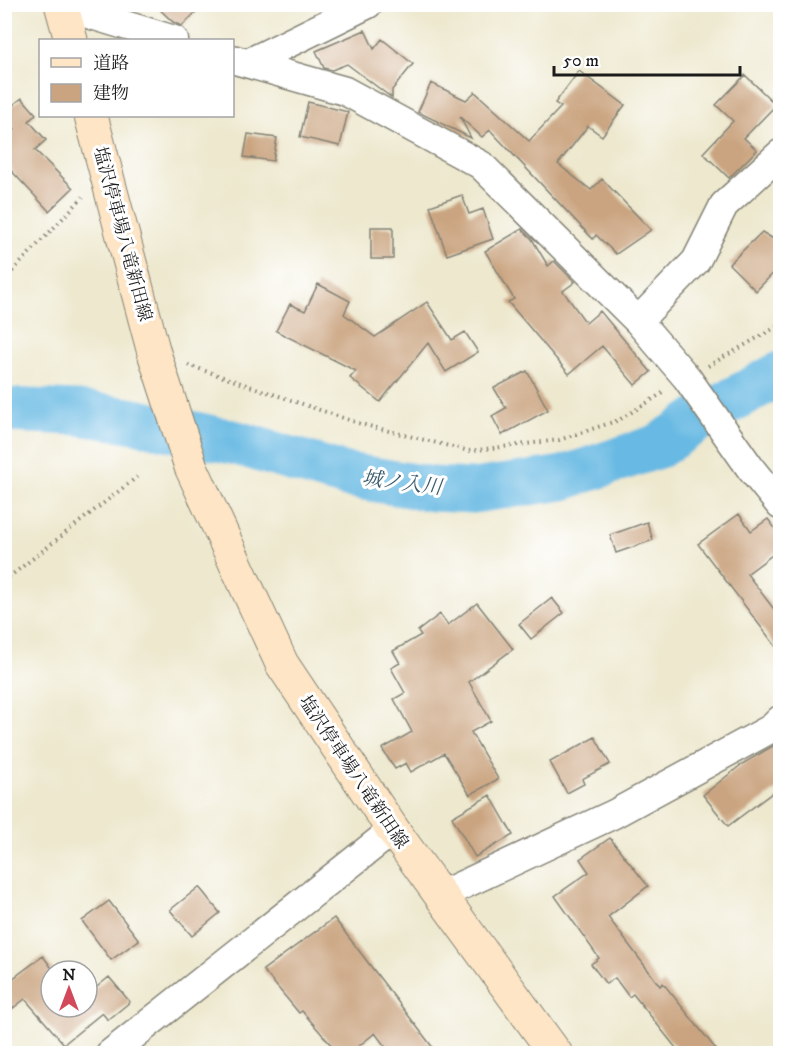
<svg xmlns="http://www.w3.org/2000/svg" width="785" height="1058" font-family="'IM FELL DW Pica','Noto Serif JP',serif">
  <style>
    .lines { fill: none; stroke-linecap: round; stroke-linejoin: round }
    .river { stroke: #68b9e3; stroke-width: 45 }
    .building { fill: #caa480 }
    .street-casing { stroke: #848275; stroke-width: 31 }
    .secondary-casing { stroke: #848275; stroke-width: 35 }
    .path { stroke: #848275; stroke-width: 4; stroke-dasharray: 1.5 4.5; stroke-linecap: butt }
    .street { stroke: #fff; stroke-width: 28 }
    .secondary { stroke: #fde5c5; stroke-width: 33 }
    .labels { text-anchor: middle; stroke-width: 6; stroke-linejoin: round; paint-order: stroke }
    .street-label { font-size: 18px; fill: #1c1c1c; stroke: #fff }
    .water-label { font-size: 20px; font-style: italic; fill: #3a5b6c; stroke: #fff }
  </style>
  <rect width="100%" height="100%" fill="#fff"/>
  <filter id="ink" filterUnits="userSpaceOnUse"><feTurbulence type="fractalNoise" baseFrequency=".0167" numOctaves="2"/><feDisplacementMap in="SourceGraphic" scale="12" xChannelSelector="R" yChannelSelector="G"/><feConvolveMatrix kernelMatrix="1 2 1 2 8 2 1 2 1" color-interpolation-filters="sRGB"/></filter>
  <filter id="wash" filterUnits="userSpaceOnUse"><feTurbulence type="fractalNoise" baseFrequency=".008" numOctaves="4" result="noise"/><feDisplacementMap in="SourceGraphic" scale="24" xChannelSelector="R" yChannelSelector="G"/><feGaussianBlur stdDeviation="1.35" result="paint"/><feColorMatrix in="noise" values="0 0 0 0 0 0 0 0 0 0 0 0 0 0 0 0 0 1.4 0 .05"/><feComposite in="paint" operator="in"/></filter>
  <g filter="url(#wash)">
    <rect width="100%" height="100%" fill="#ede8ce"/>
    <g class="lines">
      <!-- river -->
      <path class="river" d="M 4,410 L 78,413 L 129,420 L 237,443 L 346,475 L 433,489 L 473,491 L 563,478 L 659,446 L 708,413 L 780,374"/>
    </g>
    <g id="blocks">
      <!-- building -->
      <path class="building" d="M 154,4 L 204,4 L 182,26 L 173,22 Z
        M 365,30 L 374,49 L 382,39 L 413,64 L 392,90 L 392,98 L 347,64 L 332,70 L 324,68 L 316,51 Z
        M 579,71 L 625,105 L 602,136 L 588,126 L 558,164 L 591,190 L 602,179 L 651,230 L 616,254 L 596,235 L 593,239 L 490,130 L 482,137 L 460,117 L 471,138 L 418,112 L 431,83 L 466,100 L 475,92 L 529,141 L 561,107 L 555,103 Z
        M 745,75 L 776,105 L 744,138 L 757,150 L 729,178 L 703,153 L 733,121 L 716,105 Z
        M 22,98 L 36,114 L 29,121 L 46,140 L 35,150 L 73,188 L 49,211 L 4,163 L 4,138 L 15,129 L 4,116 L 4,112 Z
        M 308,102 L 348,112 L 340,146 L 300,137 Z
        M 248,134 L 277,138 L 273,161 L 244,157 Z
        M 462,195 L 469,214 L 483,209 L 493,239 L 447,255 L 430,206 Z
        M 371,227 L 393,227 L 393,259 L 371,259 Z
        M 522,229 L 532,239 L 548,266 L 554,261 L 575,282 L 563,291 L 586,323 L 600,311 L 651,372 L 635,385 L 602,346 L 569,374 L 508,302 L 514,299 L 485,251 Z
        M 762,232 L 780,243 L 780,266 L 756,291 L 729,264 Z
        M 318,284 L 350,301 L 344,314 L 375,337 L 427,302 L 452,340 L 465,332 L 478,352 L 446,372 L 428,343 L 380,402 L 350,378 L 356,371 L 276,331 L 290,304 L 305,311 Z
        M 527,371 L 548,410 L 502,435 L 492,416 L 506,408 L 494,388 Z
        M 739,514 L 751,531 L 768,519 L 780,535 L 780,549 L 747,574 L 780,617 L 780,652 L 698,544 Z
        M 647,522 L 653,540 L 616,553 L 610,535 Z
        M 552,598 L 564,613 L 531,639 L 519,624 Z
        M 477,603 L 513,649 L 469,682 L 491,721 L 471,732 L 498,779 L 470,795 L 444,753 L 411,772 L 406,763 L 395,769 L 382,749 L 412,732 L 394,699 L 405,693 L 391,668 L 400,663 L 393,651 L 421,635 L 418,631 L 440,614 L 448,625 Z
        M 595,737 L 610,764 L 582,779 L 584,784 L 567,793 L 550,762 Z
        M 780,742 L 780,787 L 728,826 L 703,795 L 742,764 Z
        M 490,795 L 513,835 L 475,857 L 452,817 Z
        M 610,838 L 648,886 L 608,917 L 660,986 L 663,983 L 719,1053 L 680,1053 L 633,994 L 629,997 L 615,978 L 606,984 L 591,964 L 599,958 L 555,896 L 589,872 L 580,859 Z
        M 199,887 L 220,913 L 192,936 L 170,910 Z
        M 109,901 L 139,940 L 111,960 L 82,921 Z
        M 334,918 L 437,1053 L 390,1053 L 375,1033 L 350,1053 L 338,1053 L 302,1011 L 299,1013 L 263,970 Z
        M 43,956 L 54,971 L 51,971 L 51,1007 L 87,1007 L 87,995 L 109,977 L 130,1002 L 108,1020 L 102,1013 L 64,1044 L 25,999 L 4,1015 L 4,985 Z"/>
    </g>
  </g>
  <g filter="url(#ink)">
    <use href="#blocks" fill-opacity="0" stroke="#848275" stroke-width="1.5"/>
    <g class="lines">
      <!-- street casing -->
      <g class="street-casing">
        <path id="street" d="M 62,6 L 174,40
          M 232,59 L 345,91 L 481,165 L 638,321 L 687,378 L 751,469 L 780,505
          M 248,63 L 368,4
          M 638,321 L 696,261 L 724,205 L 780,154
          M 439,896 L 614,814 L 772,728 L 780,720
          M 110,1054 L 393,830"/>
      </g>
      <!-- secondary casing -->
      <g class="secondary-casing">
        <path id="secondary" d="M 61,4 L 71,40
          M 91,116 L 154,353 L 191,467 L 282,664 L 393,830 L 556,1054"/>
      </g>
      <!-- path -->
      <path class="path" d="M 4,280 L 83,197
        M 188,365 L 361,424 L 469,451 L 559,440 L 619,420 L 666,391
        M 708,366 L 780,325
        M 4,581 L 137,477"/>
      <!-- street -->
      <use href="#street" class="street"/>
      <!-- secondary -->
      <use href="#secondary" class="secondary"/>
    </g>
  </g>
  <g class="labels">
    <!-- street labels -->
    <g class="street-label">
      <text transform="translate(123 234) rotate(75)" y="6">塩沢停車場八竜新田線</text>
      <text transform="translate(354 772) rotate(56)" y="6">塩沢停車場八竜新田線</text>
    </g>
    <!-- water labels -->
    <g class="water-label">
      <text transform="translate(402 482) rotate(7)" y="7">城ノ入川</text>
    </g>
  </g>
  <!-- margin -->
  <rect width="785" height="1058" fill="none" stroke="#fff" stroke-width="24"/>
  <!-- legend -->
  <rect x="39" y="39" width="195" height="78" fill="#ffffff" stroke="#a4a4a4" stroke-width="1.5"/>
  <rect x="51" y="58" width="30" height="9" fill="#fde5c5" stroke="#a4a4a4" stroke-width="1.5"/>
  <text x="93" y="69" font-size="18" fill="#1c1c1c">道路</text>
  <rect x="51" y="84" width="30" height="18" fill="#caa480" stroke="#a4a4a4" stroke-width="1.5"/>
  <text x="93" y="99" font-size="18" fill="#1c1c1c">建物</text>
  <!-- north arrow -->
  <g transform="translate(69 989)"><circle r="28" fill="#ffffff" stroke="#a4a4a4" stroke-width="1.5"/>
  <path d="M0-4.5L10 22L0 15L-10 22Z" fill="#d1495b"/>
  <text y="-9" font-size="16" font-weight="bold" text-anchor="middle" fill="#1c1c1c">N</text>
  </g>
  <!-- scale -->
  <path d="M554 66v9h186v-9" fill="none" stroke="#1c1c1c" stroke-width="3"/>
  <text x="563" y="66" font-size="18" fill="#1c1c1c" stroke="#ffffff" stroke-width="4.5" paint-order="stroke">50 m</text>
</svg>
